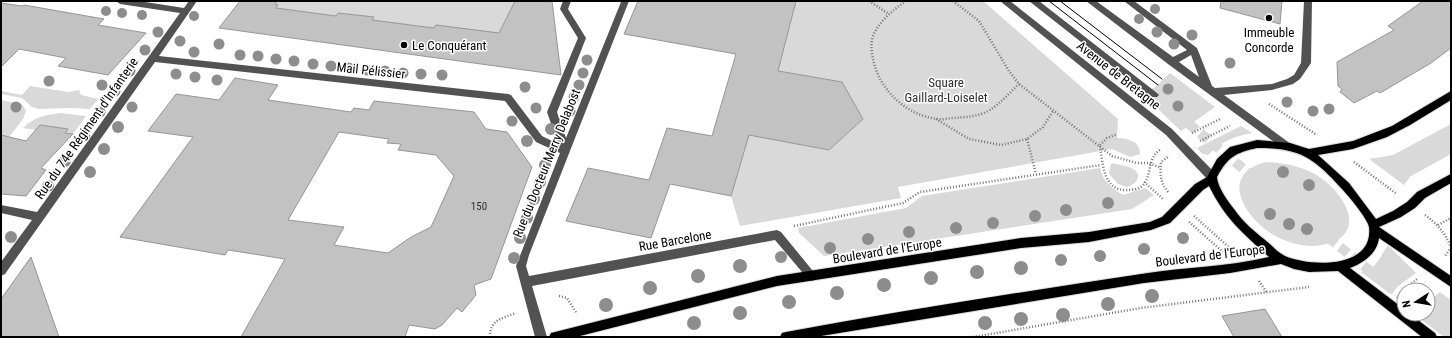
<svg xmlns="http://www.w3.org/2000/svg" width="1452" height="338" font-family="'Roboto Condensed',sans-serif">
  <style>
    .green { fill: #d9d9d9 }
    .building { fill: #c2c2c2; stroke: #969696; fill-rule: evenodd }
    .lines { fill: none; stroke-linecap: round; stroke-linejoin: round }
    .minor-tunnel { stroke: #d9d9d9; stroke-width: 10; stroke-dasharray: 10 5; stroke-linecap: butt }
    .major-casing { stroke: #dbdbdb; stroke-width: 2 }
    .path { stroke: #747474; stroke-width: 2.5; stroke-dasharray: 1 2; stroke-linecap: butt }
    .minor { fill: #525252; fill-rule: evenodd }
    .major { fill: #000; fill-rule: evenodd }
    .tram { stroke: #000; stroke-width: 1 }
    .tree { fill: #8d8d8d }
    .poi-dot { fill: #000; stroke: #fff; stroke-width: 1.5 }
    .labels { text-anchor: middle; stroke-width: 3; stroke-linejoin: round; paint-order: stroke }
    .number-label { font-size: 11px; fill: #303030 }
    .poi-label { font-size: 13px; fill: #000; stroke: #fff }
    .street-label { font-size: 13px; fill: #000; stroke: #fff }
    .park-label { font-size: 13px; fill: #303030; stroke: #fff }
  </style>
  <rect width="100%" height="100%" fill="#fff"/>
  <!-- green -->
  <path class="green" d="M 277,1 L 515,1 L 499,34 L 434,28 L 372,20 L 374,17 L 338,13 L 336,16 L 276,8 L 278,5 L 275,4 Z
    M 796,1 L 983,1 L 1118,119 L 1117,138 C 1126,138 1141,141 1140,154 L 1130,157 L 1112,149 L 898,187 L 901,198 L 740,226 L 731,196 L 746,146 L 745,134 L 829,150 L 863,119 L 842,82 L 778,71 Z
    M 1170,73 L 1215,107 L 1181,131 L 1140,92 L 1154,88 Z
    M 30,86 L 69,92 L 79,90 L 81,95 L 98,99 L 90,109 L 70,108 L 39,109 L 32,107 L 22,98 L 1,94 L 1,91 L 22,95 Z
    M 1,100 L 22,104 L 26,111 L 23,119 L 9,137 L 1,135 Z
    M 61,113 L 86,116 L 73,134 L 65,133 L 67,129 L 36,130 L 23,128 C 35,116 46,115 61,113 Z
    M 1451,124 L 1451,154 L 1411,176 L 1404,185 L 1369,159 L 1393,155 Z
    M 1241,126 L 1252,133 C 1235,136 1220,142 1208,155 L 1201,153 L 1197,148 Z
    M 1266,162 C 1285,163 1304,166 1321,178 C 1340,191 1367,227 1333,242 C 1327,244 1319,246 1312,246 C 1299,246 1283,241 1272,234 C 1243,216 1219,174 1266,162 Z
    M 1112,163 C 1118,165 1126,165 1131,168 C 1144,174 1137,184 1127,187 L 1118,184 L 1109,174 L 1110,166 Z
    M 1100,168 C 1103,181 1111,188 1123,195 L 1145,188 L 1154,195 L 1132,209 L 824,256 L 799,233 L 798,228 L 906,208 L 922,196 Z
    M 1388,245 L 1416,273 L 1389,293 L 1361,272 C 1376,270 1380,257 1388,245 Z
    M 1440,292 L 1451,300 L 1451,337 L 1444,337 L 1414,314 L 1428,314 L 1428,302 Z"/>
  <!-- building -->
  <path class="building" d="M 240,1 L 277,1 L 275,4 L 278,5 L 276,8 L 336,16 L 338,13 L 374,17 L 372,20 L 434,28 L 436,25 L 499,33 L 515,1 L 552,1 L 561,75 L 219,28 Z
    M 638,1 L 796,1 L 778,71 L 842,82 L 863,119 L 829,150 L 749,135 L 731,196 L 670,184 L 651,238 L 566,221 L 588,168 L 649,180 L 667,128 L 712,136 L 736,54 L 624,34 Z
    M 1221,1 L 1282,1 L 1280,24 L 1220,8 Z
    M 1423,1 L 1451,1 L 1451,48 L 1431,63 L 1380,93 L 1377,91 L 1354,103 L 1340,92 L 1342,89 L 1338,86 L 1337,62 L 1394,30 L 1388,26 Z
    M 1,3 L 22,6 L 24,5 L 104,19 L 98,25 L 146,33 L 108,75 L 58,66 L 66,58 L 19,49 L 1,67 Z
    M 235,78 L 278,85 L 268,100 L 351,112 L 354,108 L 369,110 L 374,101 L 474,112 L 486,129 L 507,132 L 532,167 L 491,279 L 474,285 L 476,295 L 462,312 L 457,308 L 442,325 L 435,329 L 409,325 L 405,337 L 241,337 L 285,259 L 228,250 L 225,255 L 120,237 L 193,137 L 148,131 L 176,94 L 219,100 ZM 339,132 L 389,139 L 387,143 L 401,144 L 398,150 L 436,155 L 454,176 L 431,227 L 411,237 L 388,253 L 334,245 L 344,227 L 288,220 Z
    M 40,125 L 68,129 L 65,133 L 73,134 L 41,168 L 46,170 L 26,196 L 1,194 L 1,135 L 26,141 Z
    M 31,257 L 59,337 L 1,337 L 1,299 Z
    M 1265,309 L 1282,337 L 1234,337 L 1222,316 Z"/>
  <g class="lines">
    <!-- minor-tunnel -->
    <path class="minor-tunnel" d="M 1154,95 L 1285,203 L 1404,298
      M 1425,314 L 1451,335"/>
    <!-- major casing -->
    <g class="major-casing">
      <path id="major" d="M 1451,91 L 1451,100 L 1410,125 L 1387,137 L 1353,149 L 1318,155 L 1349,183 L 1376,219 L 1393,211 L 1407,202 L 1417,192 L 1451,174 L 1451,183 L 1425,198 L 1415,208 L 1401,217 L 1379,227 L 1451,276 L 1451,287 L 1379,238 C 1377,254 1363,263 1350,268 L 1404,309 L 1404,314 L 1410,314 L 1435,333 L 1437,337 L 1422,337 L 1338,271 L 1309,272 L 1294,269 L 1281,264 L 1230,273 L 1144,283 L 815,337 L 780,337 L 782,333 L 786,332 C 904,310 1022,292 1141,274 C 1183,267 1227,267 1269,257 C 1242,232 1226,220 1209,186 L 1203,190 L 1170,223 L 1151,230 L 1089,242 L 1021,248 L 777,286 L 576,337 L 549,337 L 551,333 L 555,332 L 777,276 L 1021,238 L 1089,232 L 1150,222 L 1162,217 L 1195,184 L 1207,177 L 1217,159 L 1230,147 L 1257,140 L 1290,143 L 1309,149 L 1353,141 L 1392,126 ZM 1257,148 C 1299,148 1313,157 1341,188 C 1347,194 1368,219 1369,227 C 1374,269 1310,267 1285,256 C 1279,253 1275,249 1271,245 C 1257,233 1244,224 1234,209 C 1227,200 1218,188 1217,177 C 1228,157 1235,153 1257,148 Z"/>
    </g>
    <!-- path -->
    <path class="path" d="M 869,1 L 889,14
      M 906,1 C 893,10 879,21 873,36 C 870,45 872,55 874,63 C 881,92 909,117 939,119 C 944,120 949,118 954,118 C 964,117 974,117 984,113 C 998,107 1008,94 1019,84
      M 953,1 L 979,21 L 1009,71 L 1019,84 L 1112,156 L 1137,163 L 1149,163 L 1161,168
      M 1269,104 L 1317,135
      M 936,119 L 969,139 L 1001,145 L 1027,139 L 1043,127 L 1053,111
      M 1192,133 L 1220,119
      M 1027,139 L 1036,174
      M 1200,141 L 1230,126
      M 1100,145 L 1107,138 L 1117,134
      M 1100,146 C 1103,164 1103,191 1127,190 C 1133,190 1141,189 1144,184 C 1153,171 1146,160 1161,149
      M 1354,162 L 1397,194
      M 1144,182 L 1163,199
      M 1168,192 C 1160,182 1160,174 1161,162 L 1169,156
      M 1425,215 C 1437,224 1446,233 1451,248 L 1445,256
      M 1194,216 L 1232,250
      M 1189,222 L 1223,252
      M 1438,225 L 1451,218
      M 794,226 L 903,203 L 920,192 L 1101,165
      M 1259,281 L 1267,293
      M 1402,291 L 1417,279
      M 559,296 L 567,298 L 577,314
      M 490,337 C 489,320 503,318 516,313
      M 973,337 L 1141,308 L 1309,287"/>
    <!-- minor -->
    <path class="minor" d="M 116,1 L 139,1 L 184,8 L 189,1 L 197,1 L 159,56 L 508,94 L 511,95 L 542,136 L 558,144 L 547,112 L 578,38 L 560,9 L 563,1 L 571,1 L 568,9 L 586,38 L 557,112 L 566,138 L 621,2 L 629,1 L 529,255 L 526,266 L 529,276 L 777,230 L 781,232 L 817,276 L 816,279 L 812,281 L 808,279 L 775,240 L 532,286 L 547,337 L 535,337 L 516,266 L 560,153 L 536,142 L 505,101 L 155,62 L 5,274 L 1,276 L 1,262 L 32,220 L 1,213 L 1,205 L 37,212 L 180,13 L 120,4 Z
      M 1000,1 L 1010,1 L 1172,129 L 1216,174 L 1217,177 L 1216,180 L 1212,181 L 1208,180 L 1166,135 Z
      M 1029,1 L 1039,1 L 1157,93 L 1159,95 L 1157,97 L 1151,97 Z
      M 1086,1 L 1096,1 L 1173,57 L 1187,50 L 1124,1 L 1134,1 L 1197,48 L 1212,86 L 1215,88 L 1272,84 L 1287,79 L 1294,75 L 1301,63 L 1304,1 L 1312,1 L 1311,63 L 1300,79 L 1293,84 L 1272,90 L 1224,95 L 1291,144 L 1293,147 L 1291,150 L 1285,150 L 1168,64 ZM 1191,55 L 1199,77 L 1179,62 Z"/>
    <!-- major -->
    <use href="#major" class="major"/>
    <!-- tram -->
    <path class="tram" d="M 1049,1 L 1158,85
      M 1060,1 L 1162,79"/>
  </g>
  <!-- trees -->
  <g class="tree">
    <circle cx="1155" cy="9" r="5"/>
    <circle cx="106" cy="11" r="5"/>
    <circle cx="122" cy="13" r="5"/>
    <circle cx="142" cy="15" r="5"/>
    <circle cx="194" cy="16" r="5"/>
    <circle cx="1139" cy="19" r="5"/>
    <circle cx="158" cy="32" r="5.5"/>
    <circle cx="1157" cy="32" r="5.5"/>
    <circle cx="1192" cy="35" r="5.5"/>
    <circle cx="180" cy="41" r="5.5"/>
    <circle cx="219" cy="44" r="5.5"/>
    <circle cx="1174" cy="44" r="5.5"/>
    <circle cx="145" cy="50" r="5.5"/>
    <circle cx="194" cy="52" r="5.5"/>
    <circle cx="240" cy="55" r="5.5"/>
    <circle cx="258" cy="56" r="5.5"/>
    <circle cx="276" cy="59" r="5.5"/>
    <circle cx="587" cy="60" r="5.5"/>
    <circle cx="294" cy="61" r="5.5"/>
    <circle cx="1230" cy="63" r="5.5"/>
    <circle cx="313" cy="64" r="5.5"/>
    <circle cx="331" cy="66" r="5.5"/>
    <circle cx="349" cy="68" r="5.5"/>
    <circle cx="367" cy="70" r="5.5"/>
    <circle cx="130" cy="71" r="5.5"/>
    <circle cx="385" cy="71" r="5.5"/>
    <circle cx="403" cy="73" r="5.5"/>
    <circle cx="583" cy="73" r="5.5"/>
    <circle cx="176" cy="74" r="5.5"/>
    <circle cx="421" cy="74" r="5.5"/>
    <circle cx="442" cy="75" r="5.5"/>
    <circle cx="195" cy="77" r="5.5"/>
    <circle cx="217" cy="80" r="5.5"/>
    <circle cx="49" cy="81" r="5.5"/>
    <circle cx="102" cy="85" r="5.5"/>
    <circle cx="579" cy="85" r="5.5"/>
    <circle cx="525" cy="87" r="5.5"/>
    <circle cx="1168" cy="89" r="5.5"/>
    <circle cx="115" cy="91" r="5.5"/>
    <circle cx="574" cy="97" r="5.5"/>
    <circle cx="1287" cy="102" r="5.5"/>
    <circle cx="1178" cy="106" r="5.5"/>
    <circle cx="16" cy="107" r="5.5"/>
    <circle cx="132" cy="107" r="5.5"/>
    <circle cx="536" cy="108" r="5.5"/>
    <circle cx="1329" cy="109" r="5.5"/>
    <circle cx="570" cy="111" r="5.5"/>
    <circle cx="1313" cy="111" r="5.5"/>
    <circle cx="100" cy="112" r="5.5"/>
    <circle cx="512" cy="121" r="5.5"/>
    <circle cx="118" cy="127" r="6"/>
    <circle cx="551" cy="129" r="6"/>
    <circle cx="84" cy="136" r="6"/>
    <circle cx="527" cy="141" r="6"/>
    <circle cx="104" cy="149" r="6"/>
    <circle cx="65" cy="161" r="6"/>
    <circle cx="545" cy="165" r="6"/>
    <circle cx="90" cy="172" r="6"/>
    <circle cx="1283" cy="172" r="6"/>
    <circle cx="540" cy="182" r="6"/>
    <circle cx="1309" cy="185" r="6"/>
    <circle cx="48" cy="186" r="6"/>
    <circle cx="534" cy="199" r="6"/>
    <circle cx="1108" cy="203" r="6"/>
    <circle cx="1066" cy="210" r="6"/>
    <circle cx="1270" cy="214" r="6"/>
    <circle cx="1035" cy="216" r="6"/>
    <circle cx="527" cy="218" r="6"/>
    <circle cx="993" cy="223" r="6"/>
    <circle cx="1289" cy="224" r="6"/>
    <circle cx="956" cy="228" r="6"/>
    <circle cx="1307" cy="229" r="6"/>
    <circle cx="909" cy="232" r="6"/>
    <circle cx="11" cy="237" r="6"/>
    <circle cx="520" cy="238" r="6"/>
    <circle cx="1183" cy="238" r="6"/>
    <circle cx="868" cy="239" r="6"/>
    <circle cx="830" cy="248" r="6"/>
    <circle cx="1144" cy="249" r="6"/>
    <circle cx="1100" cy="256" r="6"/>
    <circle cx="781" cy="257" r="6"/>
    <circle cx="514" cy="258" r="6"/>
    <circle cx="1061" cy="260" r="6"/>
    <circle cx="740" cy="266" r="7"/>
    <circle cx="1021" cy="268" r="7"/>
    <circle cx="977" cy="272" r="7"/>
    <circle cx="698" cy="276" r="7"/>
    <circle cx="931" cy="278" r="7"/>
    <circle cx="884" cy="285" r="7"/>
    <circle cx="650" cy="288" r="7"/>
    <circle cx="837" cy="293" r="7"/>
    <circle cx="1152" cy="296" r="7"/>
    <circle cx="789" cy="302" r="7"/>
    <circle cx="1108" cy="304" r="7"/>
    <circle cx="606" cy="305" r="7"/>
    <circle cx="740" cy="313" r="7"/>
    <circle cx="1063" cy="315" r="7"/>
    <circle cx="1021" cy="319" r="7"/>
    <circle cx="694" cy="323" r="7"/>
    <circle cx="985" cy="323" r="7"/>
  </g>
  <!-- markers -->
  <g class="poi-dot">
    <circle cx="1269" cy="18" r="4"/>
    <circle cx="404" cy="45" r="4"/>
  </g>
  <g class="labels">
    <!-- number labels -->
    <g class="number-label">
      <text x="479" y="210">150</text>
    </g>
    <!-- poi labels -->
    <g class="poi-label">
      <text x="1269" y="37">Immeuble<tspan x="1269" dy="15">Concorde</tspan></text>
      <text x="412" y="50" text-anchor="start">Le Conquérant</text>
    </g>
    <!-- street labels -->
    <g class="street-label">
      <text transform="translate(371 70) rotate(6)" y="5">Mail Pélissier</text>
      <text transform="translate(1119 75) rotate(38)" y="5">Avenue de Bretagne</text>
      <text transform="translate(86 128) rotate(-55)" y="5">Rue du 74e Régiment d'Infanterie</text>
      <text transform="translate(546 163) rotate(-68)" y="5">Rue du Docteur Merry Delabost</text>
      <text transform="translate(675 240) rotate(-10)" y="5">Rue Barcelone</text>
      <text transform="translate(887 250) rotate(-9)" y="5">Boulevard de l'Europe</text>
      <text transform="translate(1210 255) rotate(-7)" y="5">Boulevard de l'Europe</text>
    </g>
    <!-- park labels -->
    <g class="park-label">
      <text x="946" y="87">Square<tspan x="946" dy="15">Gaillard-Loiselet</tspan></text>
    </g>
  </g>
  <!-- border -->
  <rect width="1452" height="338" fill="none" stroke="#000000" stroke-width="4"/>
  <!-- north arrow -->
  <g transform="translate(1416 302) rotate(258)"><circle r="19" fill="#ffffff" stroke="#999999"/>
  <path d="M0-3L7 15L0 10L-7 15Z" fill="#000000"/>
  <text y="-6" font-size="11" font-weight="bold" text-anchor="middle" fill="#000000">N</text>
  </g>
</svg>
